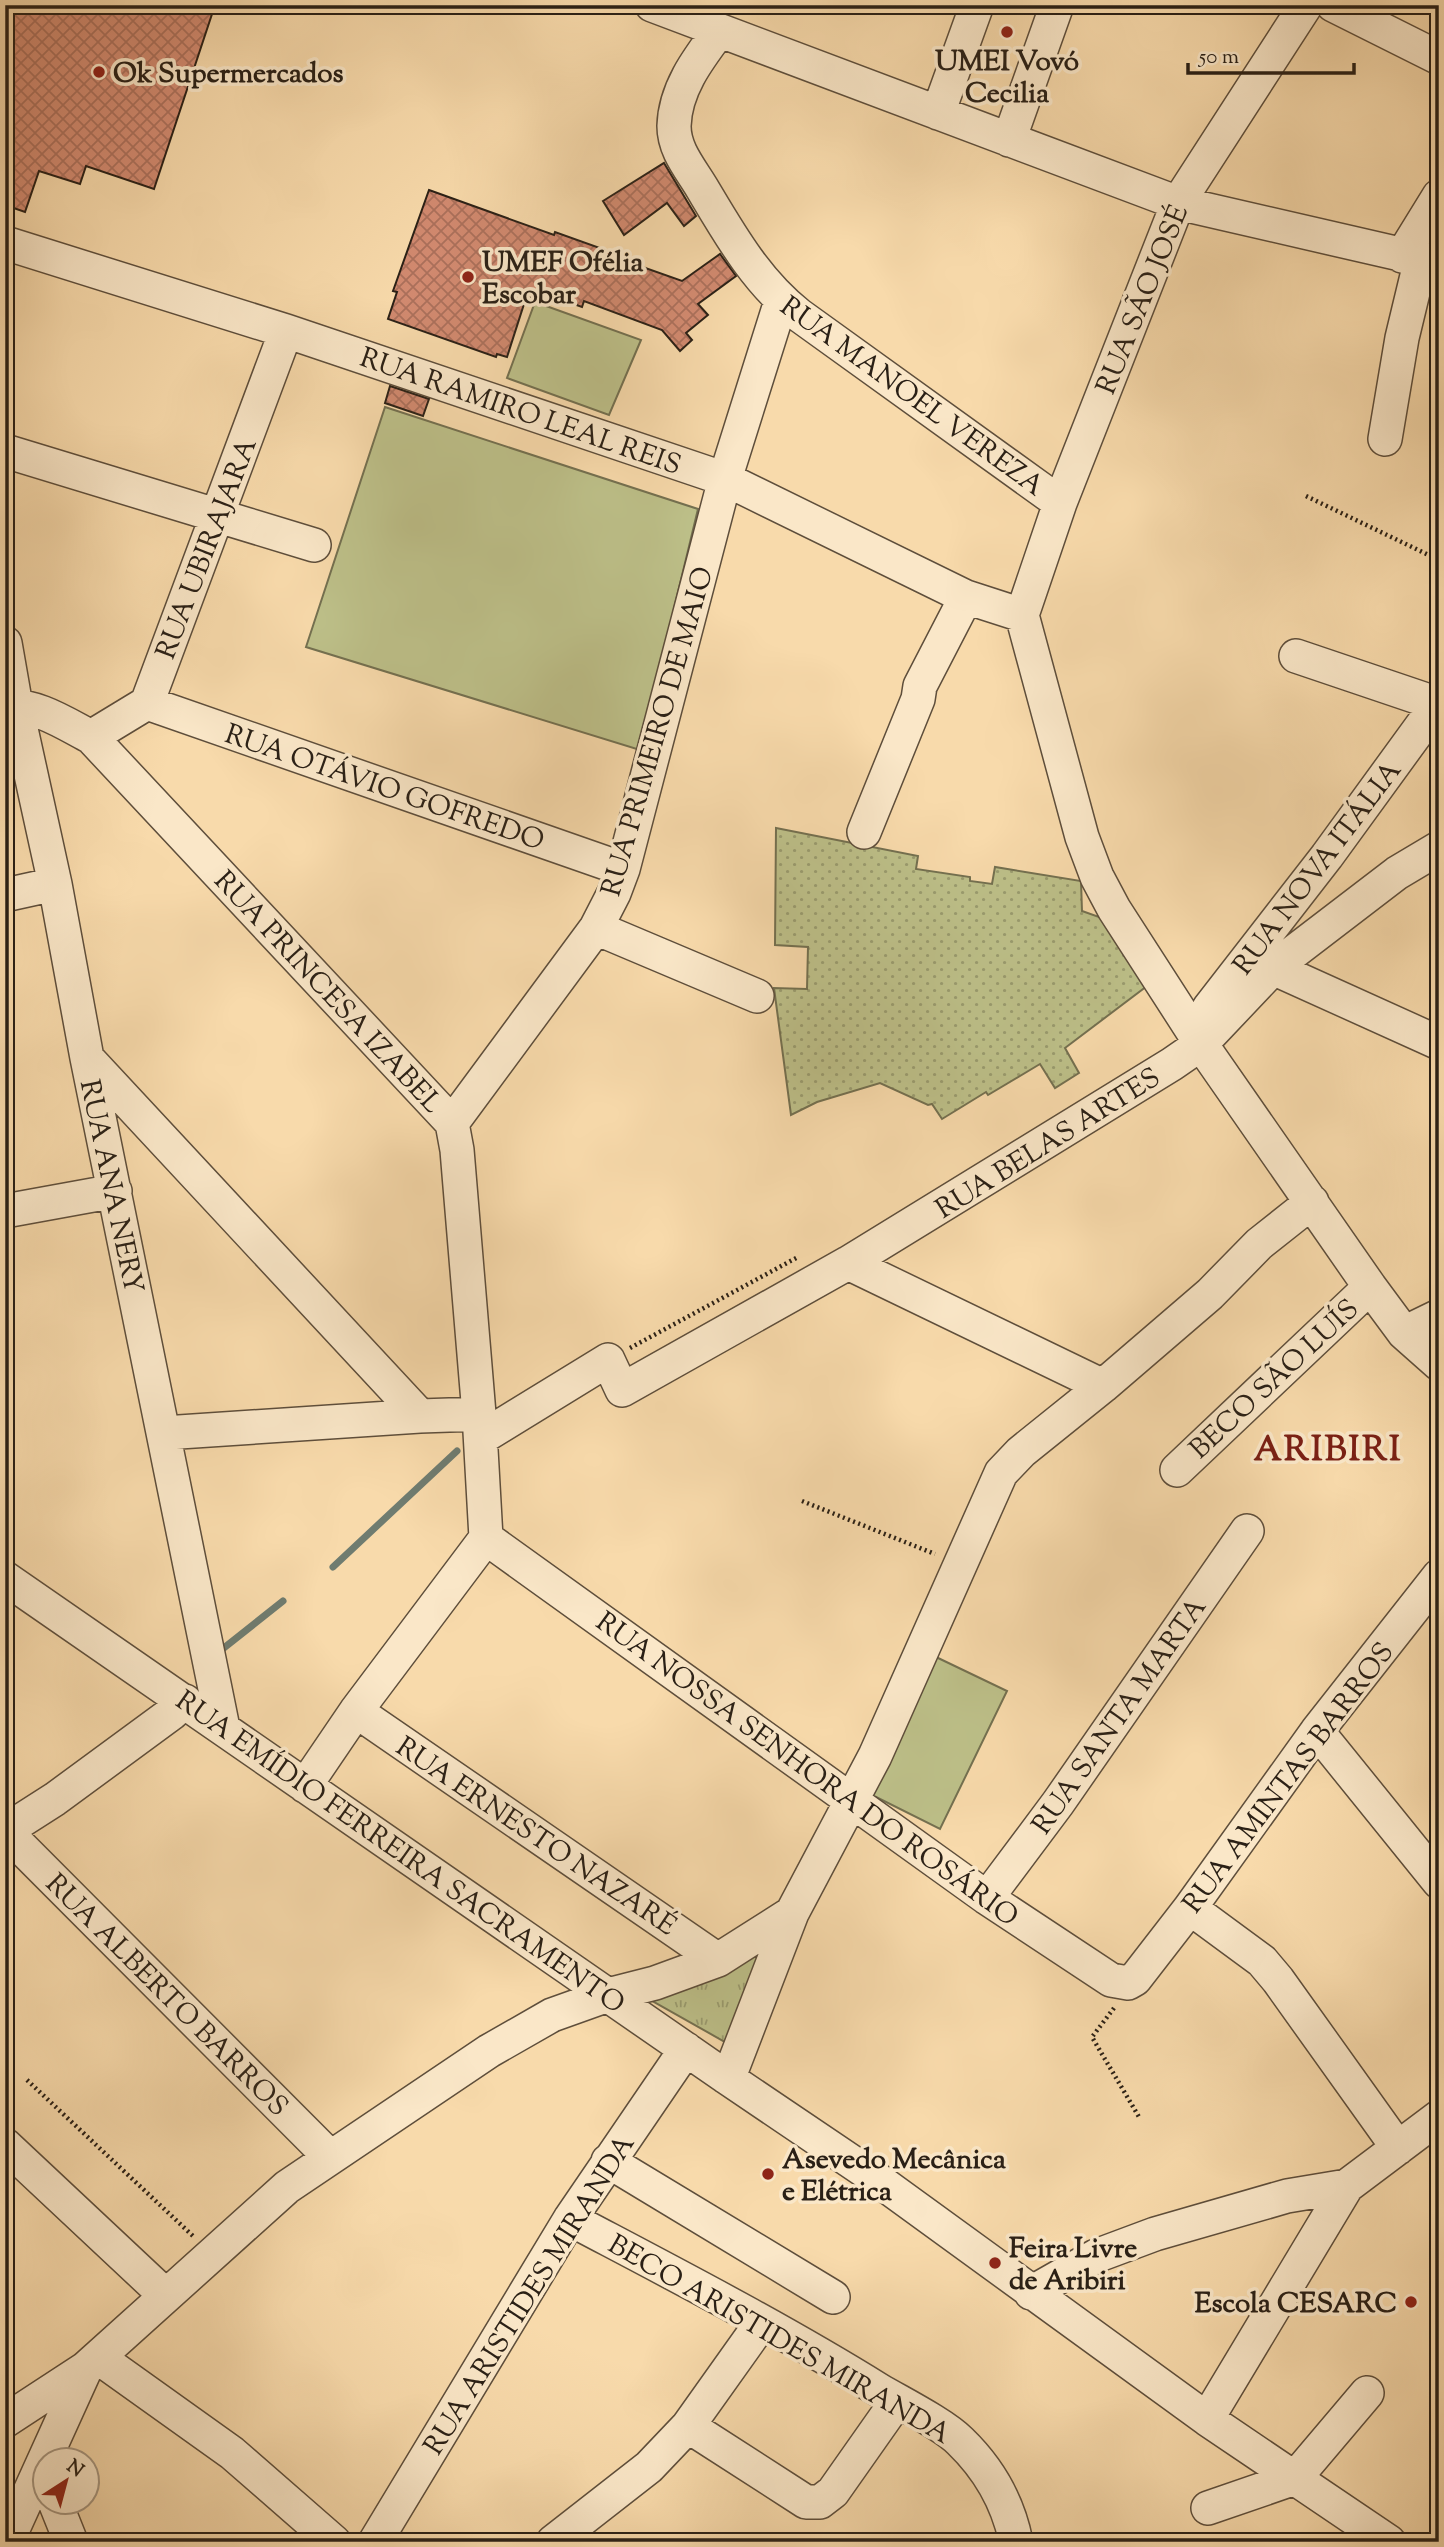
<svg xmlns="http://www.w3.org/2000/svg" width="1444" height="2547" font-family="'Sorts Mill Goudy',serif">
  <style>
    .grass { fill: url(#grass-dots); stroke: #747050; stroke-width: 2 }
    .park { fill: url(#park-tufts); stroke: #747050; stroke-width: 2 }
    .garden { fill: #bdc089; stroke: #747050; stroke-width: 2 }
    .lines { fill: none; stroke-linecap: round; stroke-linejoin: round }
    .stream { stroke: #6f7c70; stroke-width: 7 }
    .building { fill: url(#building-cross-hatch); stroke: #2a2016; stroke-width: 2 }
    .minor-casing { stroke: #5e4e3b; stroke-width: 36 }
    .path { stroke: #2a2016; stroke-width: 4.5; stroke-dasharray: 2 3.5; stroke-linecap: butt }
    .minor { stroke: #fae7c8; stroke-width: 33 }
    .poi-dot { fill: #8f2418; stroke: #fae7c8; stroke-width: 2.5 }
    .labels { text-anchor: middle; stroke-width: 7; stroke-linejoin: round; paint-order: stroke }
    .poi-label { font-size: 28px; font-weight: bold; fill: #2a2016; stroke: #fae7c8; text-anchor: start }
    .street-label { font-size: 28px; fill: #2a2016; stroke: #fae7c8 }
    .district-label { font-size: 35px; font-weight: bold; letter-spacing: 2px; fill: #7a1f14; stroke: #fae7c8 }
  </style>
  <defs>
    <pattern id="grass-dots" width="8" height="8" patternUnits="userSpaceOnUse" patternTransform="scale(1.75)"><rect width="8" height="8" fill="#bdc089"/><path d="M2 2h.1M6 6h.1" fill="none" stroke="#9a9c6f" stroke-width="1.8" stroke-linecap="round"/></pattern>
    <pattern id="park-tufts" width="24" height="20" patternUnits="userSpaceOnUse" patternTransform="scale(1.75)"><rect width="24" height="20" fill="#bdc089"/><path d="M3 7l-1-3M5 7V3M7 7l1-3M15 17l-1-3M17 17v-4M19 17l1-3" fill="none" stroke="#9a9c6f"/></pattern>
    <pattern id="building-cross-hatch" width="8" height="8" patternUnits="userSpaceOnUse" patternTransform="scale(1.75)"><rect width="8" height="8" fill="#d28a70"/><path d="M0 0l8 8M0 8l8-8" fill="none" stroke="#ab705b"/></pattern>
  </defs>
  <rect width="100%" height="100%" fill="#f8daab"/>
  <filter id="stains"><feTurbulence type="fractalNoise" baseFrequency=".00286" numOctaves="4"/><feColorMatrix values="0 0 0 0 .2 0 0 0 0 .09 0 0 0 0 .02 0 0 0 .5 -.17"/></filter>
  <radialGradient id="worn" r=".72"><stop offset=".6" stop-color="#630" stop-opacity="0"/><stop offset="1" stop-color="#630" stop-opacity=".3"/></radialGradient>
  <!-- grass -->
  <path class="grass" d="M 776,828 L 918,856 L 916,869 L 970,877 L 970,881 L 992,884 L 995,867 L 1081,881 L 1082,911 L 1102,918 L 1147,986 L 1065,1048 L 1079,1073 L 1055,1088 L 1040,1064 L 988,1095 L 986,1092 L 942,1119 L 932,1104 L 928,1105 L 880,1083 L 817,1102 L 791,1115 L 774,988 L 807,989 L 808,947 L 775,945 Z"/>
  <!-- park -->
  <path class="park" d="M 757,1944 L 769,1959 L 732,2046 L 640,1994 Z"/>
  <!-- garden -->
  <path class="garden" d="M 535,302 L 641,340 L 609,415 L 507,378 Z
    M 385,407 L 698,509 L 640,750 L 306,647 Z
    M 936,1657 L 1007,1691 L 940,1829 L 870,1794 Z"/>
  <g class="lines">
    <!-- stream -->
    <path class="stream" d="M 333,1567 L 457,1451
      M 220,1651 L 283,1601"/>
  </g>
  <!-- building -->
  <path class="building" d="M 5,5 L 215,5 L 154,189 L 86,166 L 80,184 L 39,171 L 25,212 L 5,205 Z
    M 664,163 L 696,216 L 684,226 L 667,203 L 624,235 L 603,201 Z
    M 429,190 L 554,235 L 555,232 L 636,261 L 634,264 L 682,281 L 720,254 L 736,276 L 698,304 L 708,315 L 686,333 L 692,340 L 680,351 L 662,330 L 584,301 L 582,307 L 534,290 L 529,303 L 525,301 L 507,357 L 497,354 L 496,357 L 388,319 L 397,292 L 393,291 Z
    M 390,386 L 429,399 L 423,416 L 385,403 Z"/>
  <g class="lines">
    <!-- minor casing -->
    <g class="minor-casing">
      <path id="minor" d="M 652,5 L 1178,203 L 1439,263
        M 1333,5 L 1439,58
        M 719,31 C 698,59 675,89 674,126 C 674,150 690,168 702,188 C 730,235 756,281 799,315 L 1060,503
        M 938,113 L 977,5
        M 1009,140 L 1057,5
        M 5,243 L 286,331 L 725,479 L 966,597 L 1022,615
        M 1402,256 L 1439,196
        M 1385,439 L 1402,338 L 1421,259
        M 5,451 L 314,545
        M 1022,615 L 1082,837 L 1097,877 L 1114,909 L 1201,1044 L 1370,1287 L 1404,1333 L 1439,1364
        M 1022,615 L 1060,503 L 1178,203 L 1306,5
        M 5,643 L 16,706 L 55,884 L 87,1058 L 223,1728
        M 1296,656 L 1438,704
        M 147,703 L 623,869
        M 5,707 C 35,703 66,724 91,737 L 452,1123 L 457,1150 L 479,1414 L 486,1538
        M 91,737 L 147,703 L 286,331
        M 864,832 L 918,699 L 920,686 L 966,597
        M 5,895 L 55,884
        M 596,928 L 757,996
        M 1273,968 L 1439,1043
        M 1209,1008 L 1327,856 L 1439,702
        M 87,1058 L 420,1416
        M 452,1123 L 596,928 L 614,893 L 623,869 L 725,479 L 781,301
        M 5,1211 L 115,1191
        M 848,1263 L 1103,1386
        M 1404,1333 L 1439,1316
        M 164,1433 L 420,1416 L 479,1414
        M 481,1438 L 608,1360 L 622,1390 L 848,1263 L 1172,1064 L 1201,1044 L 1273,968 L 1397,873 L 1439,848
        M 1177,1470 L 1370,1287
        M 486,1538 L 987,1898 L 1111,1980 L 1128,1983 L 1135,1979 L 1190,1908 L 1317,1731 L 1439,1576
        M 5,1578 L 726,2077 L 874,2177 L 1207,2419 L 1389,2542
        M 356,1711 L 718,1960
        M 1317,1731 L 1439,1882
        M 305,1786 L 356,1711 L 486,1538
        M 5,1831 L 330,2157
        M 5,1831 L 55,1799 L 172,1713 L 185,1701
        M 987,1898 L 1058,1803 L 1247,1531
        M 1190,1908 L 1262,1961 L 1278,1980 L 1398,2148
        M 726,2077 L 732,2069 L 792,1913 L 875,1756 L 1001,1473 L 1021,1452 L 1103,1386 L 1210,1294 L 1259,1244 L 1312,1202
        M 5,2145 L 165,2295
        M 608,2161 L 833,2297
        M 570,2219 C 674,2274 779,2328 879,2390 C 901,2403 943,2424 960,2441 C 989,2469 1008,2502 1016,2542
        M 1031,2293 L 1096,2256 L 1155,2234 L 1287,2196 L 1347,2186
        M 99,2358 L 232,2453 L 334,2542
        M 1207,2419 L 1347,2186 L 1439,2117
        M 5,2421 L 86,2368
        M 688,2426 L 806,2502 L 820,2502 L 833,2492 L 897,2401
        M 55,2502 L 71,2542
        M 1208,2508 L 1295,2478 L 1367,2393
        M 7,2542 L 86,2368 L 287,2187 L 489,2051 L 552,2015 L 608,1995 L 655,1983 L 718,1960 L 792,1913
        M 375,2542 L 570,2219 L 686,2049
        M 553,2542 L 649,2467 L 688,2426 L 762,2322"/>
    </g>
    <!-- path -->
    <path class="path" d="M 1306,496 L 1439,560
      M 630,1348 L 798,1257
      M 802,1501 L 935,1554
      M 1114,2008 L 1092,2037 L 1139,2117
      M 27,2080 L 193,2236"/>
    <!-- minor -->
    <use href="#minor" class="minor"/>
  </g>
  <!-- markers -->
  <g class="poi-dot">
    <circle cx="1007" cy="32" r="7"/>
    <circle cx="99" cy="72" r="7"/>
    <circle cx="468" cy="277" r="7"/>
    <circle cx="768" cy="2174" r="7"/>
    <circle cx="995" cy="2263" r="7"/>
    <circle cx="1411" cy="2302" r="7"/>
  </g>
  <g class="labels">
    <!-- poi labels -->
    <g class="poi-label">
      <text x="1007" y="70" text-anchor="middle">UMEI Vovó<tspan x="1007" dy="32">Cecilia</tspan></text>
      <text x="113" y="82">Ok Supermercados</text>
      <text x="482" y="271">UMEF Ofélia<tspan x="482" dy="32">Escobar</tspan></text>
      <text x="782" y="2168">Asevedo Mecânica<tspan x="782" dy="32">e Elétrica</tspan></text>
      <text x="1009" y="2257">Feira Livre<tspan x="1009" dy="32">de Aribiri</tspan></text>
      <text x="1397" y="2312" text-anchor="end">Escola CESARC</text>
    </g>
    <!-- street labels -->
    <g class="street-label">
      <text transform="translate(1141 299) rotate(-68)" y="10">RUA SÃO JOSÉ</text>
      <text transform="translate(913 395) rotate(36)" y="10">RUA MANOEL VEREZA</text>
      <text transform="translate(521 410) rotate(19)" y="10">RUA RAMIRO LEAL REIS</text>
      <text transform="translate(205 548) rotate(-69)" y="10">RUA UBIRAJARA</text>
      <text transform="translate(656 731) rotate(-74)" y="10">RUA PRIMEIRO DE MAIO</text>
      <text transform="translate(385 786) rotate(19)" y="10">RUA OTÁVIO GOFREDO</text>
      <text transform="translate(1316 867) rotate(-53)" y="10">RUA NOVA ITÁLIA</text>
      <text transform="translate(329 991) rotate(47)" y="10">RUA PRINCESA IZABEL</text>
      <text transform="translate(1047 1142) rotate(-32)" y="10">RUA BELAS ARTES</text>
      <text transform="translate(113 1186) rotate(78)" y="10">RUA ANA NERY</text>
      <text transform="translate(1273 1378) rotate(-43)" y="10">BECO SÃO LUÍS</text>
      <text transform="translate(1118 1715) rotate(-55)" y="10">RUA SANTA MARTA</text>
      <text transform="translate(808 1768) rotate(36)" y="10">RUA NOSSA SENHORA DO ROSÁRIO</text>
      <text transform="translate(1287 1777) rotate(-53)" y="10">RUA AMINTAS BARROS</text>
      <text transform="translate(537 1835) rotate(34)" y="10">RUA ERNESTO NAZARÉ</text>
      <text transform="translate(401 1851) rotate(35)" y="10">RUA EMÍDIO FERREIRA SACRAMENTO</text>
      <text transform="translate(168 1994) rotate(45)" y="10">RUA ALBERTO BARROS</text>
      <text transform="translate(528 2294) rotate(-58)" y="10">RUA ARISTIDES MIRANDA</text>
      <text transform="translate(780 2338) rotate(30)" y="10">BECO ARISTIDES MIRANDA</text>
    </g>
    <!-- district labels -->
    <g class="district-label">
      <text x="1328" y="1460">ARIBIRI</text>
    </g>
  </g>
  <!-- margin -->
  <rect width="1444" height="2547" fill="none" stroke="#f8daab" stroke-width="28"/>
  <rect x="7" y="7" width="1430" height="2533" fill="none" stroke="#2a2016" stroke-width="3.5"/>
  <rect x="14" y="14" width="1416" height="2519" fill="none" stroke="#2a2016" stroke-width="2"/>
  <!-- north arrow -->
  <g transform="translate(66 2481) rotate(36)"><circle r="33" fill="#fae7c8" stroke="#a79781" stroke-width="2"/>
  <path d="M0-5L12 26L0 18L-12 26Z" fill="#8f2418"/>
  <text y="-10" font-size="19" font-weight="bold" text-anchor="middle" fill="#2a2016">N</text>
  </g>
  <!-- scale -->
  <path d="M1188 63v10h166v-10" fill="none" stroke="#2a2016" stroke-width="3.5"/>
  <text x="1199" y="63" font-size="21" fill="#2a2016" stroke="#fae7c8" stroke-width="5" paint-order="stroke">50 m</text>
  <rect width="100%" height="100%" filter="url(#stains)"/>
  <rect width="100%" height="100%" fill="url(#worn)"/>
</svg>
